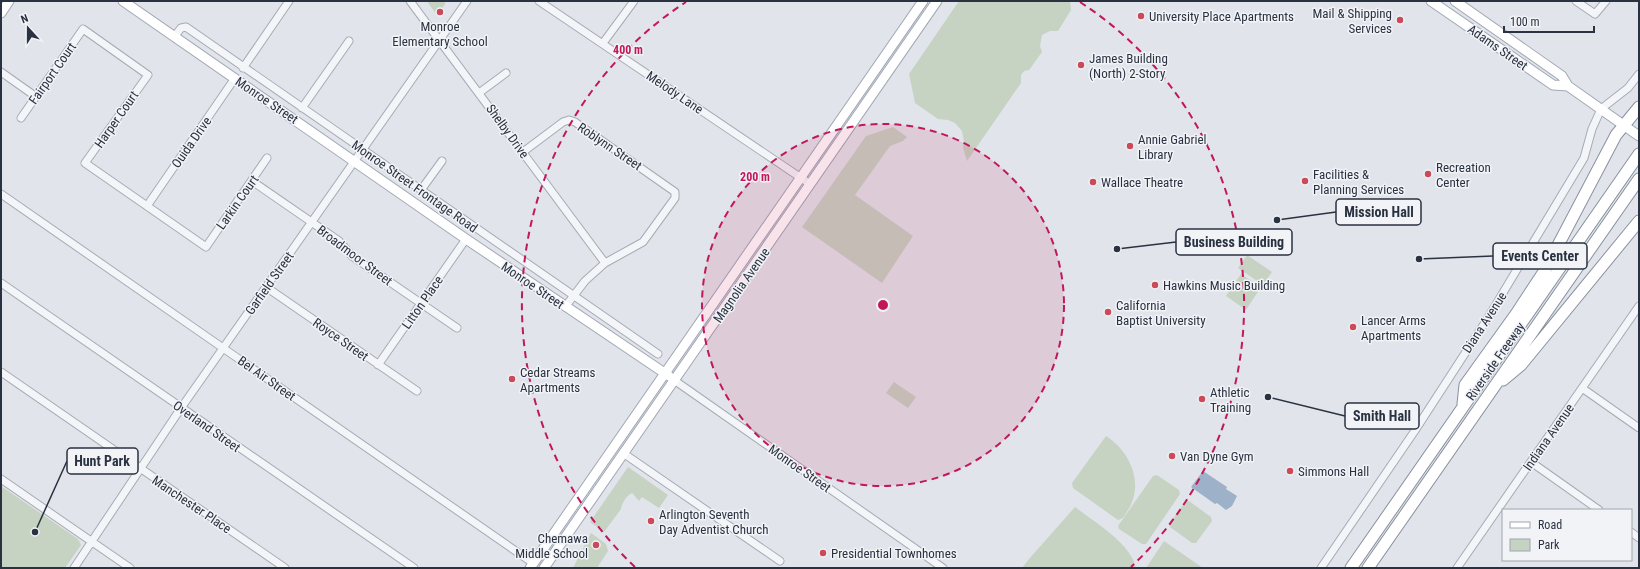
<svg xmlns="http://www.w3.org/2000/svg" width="1640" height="569" font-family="'Roboto Condensed',sans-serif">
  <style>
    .green { fill: #c6d3c3 }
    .water { fill: #9db1c8 }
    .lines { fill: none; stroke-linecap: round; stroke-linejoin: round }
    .minor-casing { stroke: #a6abb4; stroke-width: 9 }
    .major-casing { stroke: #a1a8b5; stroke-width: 11 }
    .highway-casing { stroke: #8991a0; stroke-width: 13 }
    .minor { stroke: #f4f5f8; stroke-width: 7 }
    .major { stroke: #fff; stroke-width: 9 }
    .highway { stroke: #fff; stroke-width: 11 }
    .ring { fill: none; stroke: #c2185b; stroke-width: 2; stroke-dasharray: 7 5 }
    .poi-dot { fill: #cb4a5a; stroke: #f1f3f7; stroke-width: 1.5 }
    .labels { text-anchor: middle; stroke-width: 3; stroke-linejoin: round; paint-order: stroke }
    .poi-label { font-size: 13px; fill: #2a3241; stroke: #f1f3f7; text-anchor: start }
    .street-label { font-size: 13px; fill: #2a3241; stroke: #f1f3f7 }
    .centre { fill: #c2185b; stroke: #f1f3f7; stroke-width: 2 }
    .ring-label { font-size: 12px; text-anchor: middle; font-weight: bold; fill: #c2185b; stroke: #f1f3f7; stroke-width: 3; stroke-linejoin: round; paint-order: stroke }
    .leader { fill: none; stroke: #2a3241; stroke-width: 1.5 }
    .callout-dot { fill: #2a3241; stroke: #f1f3f7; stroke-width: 1.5 }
    .callout { fill: #f1f3f7; stroke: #2a3241; stroke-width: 1.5 }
    .callout-label { font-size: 14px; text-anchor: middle; font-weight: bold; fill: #2a3241 }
  </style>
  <rect width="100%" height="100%" fill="#e1e4ea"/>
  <!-- green -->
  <path class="green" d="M 428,1 L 445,1 L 445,4 L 437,15 L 428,3 Z
    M 959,1 L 1070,1 L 1071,10 L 1058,31 L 1050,31 L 1042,35 L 1040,46 L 1042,52 L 1029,70 L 1024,71 L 1021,75 L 1021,83 L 967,161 L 963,148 L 964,142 L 962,131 L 955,123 L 948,120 L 938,119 L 915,103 L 909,74 Z
    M 893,127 L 907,137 L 903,141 L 890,146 L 855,195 L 913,236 L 882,283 L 802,227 L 866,136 Z
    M 1247,255 L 1272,272 L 1263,285 L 1238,268 Z
    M 1241,274 L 1261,287 L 1246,310 L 1226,296 Z
    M 894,382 L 916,397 L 908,408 L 886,393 Z
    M 1106,436 C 1127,449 1142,477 1132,502 C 1130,508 1126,513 1123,518 L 1118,520 L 1073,488 L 1072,483 Z
    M 628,467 L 668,495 L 659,508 L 642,497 L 639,501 L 632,493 C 626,496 622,503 621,509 L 604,532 L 590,522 Z
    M 1157,475 L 1179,490 L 1180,494 L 1146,544 L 1142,544 L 1119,529 L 1118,526 L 1153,476 Z
    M 1,486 L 78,539 L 81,545 L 65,568 L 1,568 Z
    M 1189,501 L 1211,517 L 1212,521 L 1196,543 L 1192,543 L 1170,527 L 1169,524 L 1185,502 Z
    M 1075,507 C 1094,522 1131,543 1136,568 L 1022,568 L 1029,559 Z
    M 591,533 L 606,544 L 608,551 L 597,568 L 573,568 Z
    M 1164,541 L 1203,568 L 1146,568 Z"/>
  <!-- water -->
  <path class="water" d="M 1203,471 L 1227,487 L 1226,489 L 1237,496 L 1232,506 L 1226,510 L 1217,503 L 1215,504 L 1191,487 Z"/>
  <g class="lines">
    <!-- minor casing -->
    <g class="minor-casing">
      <path id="minor" d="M 410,1 L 605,263
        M 539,1 L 810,184
        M 1576,1 L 1595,14 L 1606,1
        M 174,37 L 181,28 L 186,27 L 658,354
        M 603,43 L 634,1
        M 243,68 L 289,1
        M 1,72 L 35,96
        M 479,93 L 506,73
        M 302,108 L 349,41
        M 21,118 L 83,29 L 148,75 L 85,163 L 206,247 L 267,158
        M 523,152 L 563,122 L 569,120 L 575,122 L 675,192 L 675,198 L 643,242 L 605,263 L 585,281 L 565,307
        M 252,181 L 339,241 L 352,256 L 457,328
        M 421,190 L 442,161
        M 1,194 L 533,563
        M 147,206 L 235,78
        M 1,283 L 414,568
        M 266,287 L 417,391
        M 378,365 L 466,239
        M 1,372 L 285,568
        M 674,380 L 943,568
        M 1582,388 L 1639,428
        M 623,453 L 780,561
        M 1531,462 L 1599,510
        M 1,479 L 130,568
        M 1631,532 L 1639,538
        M 74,568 L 181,408 L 467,1
        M 1321,568 L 1414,432 L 1486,321 L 1584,158 L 1592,129 L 1601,109 L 1628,88 L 1639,74
        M 1457,568 L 1639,306"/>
    </g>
    <!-- major casing -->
    <g class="major-casing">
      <path id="major" d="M 123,1 L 466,239 L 669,376
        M 1431,1 L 1553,85 L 1568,86
        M 1455,1 L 1562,76 L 1568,86 L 1639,136
        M 1,13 L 9,1
        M 530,568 L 923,1
        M 544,568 L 937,1"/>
    </g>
    <!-- highway casing -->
    <g class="highway-casing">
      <path id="highway" d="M 1503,380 L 1521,365 L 1639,221
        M 1463,404 L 1465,385 L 1516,314 L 1545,270 L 1616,135 L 1639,107
        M 1351,568 L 1639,154
        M 1368,568 L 1639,179"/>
    </g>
    <!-- minor -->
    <use href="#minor" class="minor"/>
    <!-- major -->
    <use href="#major" class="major"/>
    <!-- highway -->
    <use href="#highway" class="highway"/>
  </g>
  <!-- distance rings -->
  <circle cx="883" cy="305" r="181" fill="#c2185b" fill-opacity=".12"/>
  <g class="ring">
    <circle cx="883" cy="305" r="181"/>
    <path d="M635 567A361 361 0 0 1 686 2M1080 2A361 361 0 0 1 1131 567"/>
  </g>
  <!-- markers -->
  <g class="poi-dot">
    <circle cx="440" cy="12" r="4"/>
    <circle cx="1141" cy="16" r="4"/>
    <circle cx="1400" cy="20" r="4"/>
    <circle cx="1081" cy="65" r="4"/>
    <circle cx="1130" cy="146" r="4"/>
    <circle cx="1428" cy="174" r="4"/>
    <circle cx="1305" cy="181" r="4"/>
    <circle cx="1093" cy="182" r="4"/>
    <circle cx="1155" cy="285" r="4"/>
    <circle cx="1108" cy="312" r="4"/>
    <circle cx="1353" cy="327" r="4"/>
    <circle cx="512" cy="379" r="4"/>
    <circle cx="1202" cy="399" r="4"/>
    <circle cx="1172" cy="456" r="4"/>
    <circle cx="1290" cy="471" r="4"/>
    <circle cx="651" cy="521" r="4"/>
    <circle cx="596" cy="545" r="4"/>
    <circle cx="823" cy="553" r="4"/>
  </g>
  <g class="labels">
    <!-- poi labels -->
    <g class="poi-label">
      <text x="1392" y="18" text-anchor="end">Mail &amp; Shipping<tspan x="1392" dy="15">Services</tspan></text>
      <text x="1149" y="21">University Place Apartments</text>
      <text x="440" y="31" text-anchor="middle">Monroe<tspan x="440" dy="15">Elementary School</tspan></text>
      <text x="1089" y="63">James Building<tspan x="1089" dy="15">(North) 2-Story</tspan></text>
      <text x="1138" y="144">Annie Gabriel<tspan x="1138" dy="15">Library</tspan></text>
      <text x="1436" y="172">Recreation<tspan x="1436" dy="15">Center</tspan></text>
      <text x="1313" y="179">Facilities &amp;<tspan x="1313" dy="15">Planning Services</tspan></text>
      <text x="1101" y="187">Wallace Theatre</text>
      <text x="1163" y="290">Hawkins Music Building</text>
      <text x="1116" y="310">California<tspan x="1116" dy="15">Baptist University</tspan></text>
      <text x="1361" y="325">Lancer Arms<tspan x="1361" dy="15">Apartments</tspan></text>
      <text x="520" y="377">Cedar Streams<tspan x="520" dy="15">Apartments</tspan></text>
      <text x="1210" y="397">Athletic<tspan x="1210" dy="15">Training</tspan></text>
      <text x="1180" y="461">Van Dyne Gym</text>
      <text x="1298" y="476">Simmons Hall</text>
      <text x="659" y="519">Arlington Seventh<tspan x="659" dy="15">Day Adventist Church</tspan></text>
      <text x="588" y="543" text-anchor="end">Chemawa<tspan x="588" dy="15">Middle School</tspan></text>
      <text x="831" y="558">Presidential Townhomes</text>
    </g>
    <!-- street labels -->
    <g class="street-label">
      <text transform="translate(1498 47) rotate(35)" y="5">Adams Street</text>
      <text transform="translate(52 73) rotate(-55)" y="5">Fairport Court</text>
      <text transform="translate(675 92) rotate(34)" y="5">Melody Lane</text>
      <text transform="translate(267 100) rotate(34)" y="5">Monroe Street</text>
      <text transform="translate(116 119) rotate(-55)" y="5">Harper Court</text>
      <text transform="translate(508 131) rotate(54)" y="5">Shelby Drive</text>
      <text transform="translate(191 142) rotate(-55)" y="5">Ouida Drive</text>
      <text transform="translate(610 146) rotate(34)" y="5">Roblynn Street</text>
      <text transform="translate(415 186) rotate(35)" y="5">Monroe Street Frontage Road</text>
      <text transform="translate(237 202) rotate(-55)" y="5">Larkin Court</text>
      <text transform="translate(355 255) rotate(37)" y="5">Broadmoor Street</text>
      <text transform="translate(269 283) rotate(-55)" y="5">Garfield Street</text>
      <text transform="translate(533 285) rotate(34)" y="5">Monroe Street</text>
      <text transform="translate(741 285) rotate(-55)" y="5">Magnolia Avenue</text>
      <text transform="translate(422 302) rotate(-55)" y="5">Litton Place</text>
      <text transform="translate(1484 322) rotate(-57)" y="5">Diana Avenue</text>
      <text transform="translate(341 339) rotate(35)" y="5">Royce Street</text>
      <text transform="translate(1495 361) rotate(-55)" y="5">Riverside Freeway</text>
      <text transform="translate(267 378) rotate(35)" y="5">Bel Air Street</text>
      <text transform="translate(207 426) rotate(35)" y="5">Overland Street</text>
      <text transform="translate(1548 437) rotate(-55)" y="5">Indiana Avenue</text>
      <text transform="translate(800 468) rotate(35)" y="5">Monroe Street</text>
      <text transform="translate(192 504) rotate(34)" y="5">Manchester Place</text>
    </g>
  </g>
  <circle cx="883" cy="305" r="6" class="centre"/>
  <g class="ring-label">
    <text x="628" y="54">400 m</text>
    <text x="755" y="181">200 m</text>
  </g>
  <!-- callouts -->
  <path class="leader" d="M1277 220L1336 212M1117 249L1176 242M1419 259L1493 256M1268 397L1345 416M35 532L67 461"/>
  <g class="callout-dot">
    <circle cx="1277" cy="220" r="4"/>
    <circle cx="1117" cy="249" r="4"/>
    <circle cx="1419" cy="259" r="4"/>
    <circle cx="1268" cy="397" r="4"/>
    <circle cx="35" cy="532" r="4"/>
  </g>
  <g class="callout">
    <rect x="1336" y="199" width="85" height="26" rx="4"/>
    <rect x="1176" y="229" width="116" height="26" rx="4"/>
    <rect x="1493" y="243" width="94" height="26" rx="4"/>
    <rect x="1345" y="403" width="74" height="26" rx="4"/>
    <rect x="67" y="448" width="71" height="26" rx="4"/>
  </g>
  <g class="callout-label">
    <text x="1379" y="217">Mission Hall</text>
    <text x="1234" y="247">Business Building</text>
    <text x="1540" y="261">Events Center</text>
    <text x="1382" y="421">Smith Hall</text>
    <text x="102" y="466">Hunt Park</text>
  </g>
  <!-- border -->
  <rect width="1640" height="569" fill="none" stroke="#2a3241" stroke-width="4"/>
  <!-- legend -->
  <rect x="1502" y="509" width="130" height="52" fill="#f1f3f7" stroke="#a1a6ae"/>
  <rect x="1510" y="522" width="20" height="6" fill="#ffffff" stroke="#a1a6ae"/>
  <text x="1538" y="529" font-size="12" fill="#2a3241">Road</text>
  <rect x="1510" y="539" width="20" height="12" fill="#c6d3c3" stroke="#a1a6ae"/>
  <text x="1538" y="549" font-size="12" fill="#2a3241">Park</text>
  <!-- north arrow -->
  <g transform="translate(28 28) rotate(339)" stroke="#f1f3f7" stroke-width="3" paint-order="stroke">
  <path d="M0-3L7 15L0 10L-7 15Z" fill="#2a3241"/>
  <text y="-6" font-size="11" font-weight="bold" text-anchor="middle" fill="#2a3241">N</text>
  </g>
  <!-- scale -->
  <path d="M1504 26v6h90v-6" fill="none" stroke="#2a3241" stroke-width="2"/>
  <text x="1510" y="26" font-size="12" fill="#2a3241" stroke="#f1f3f7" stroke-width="3" paint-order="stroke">100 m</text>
</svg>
